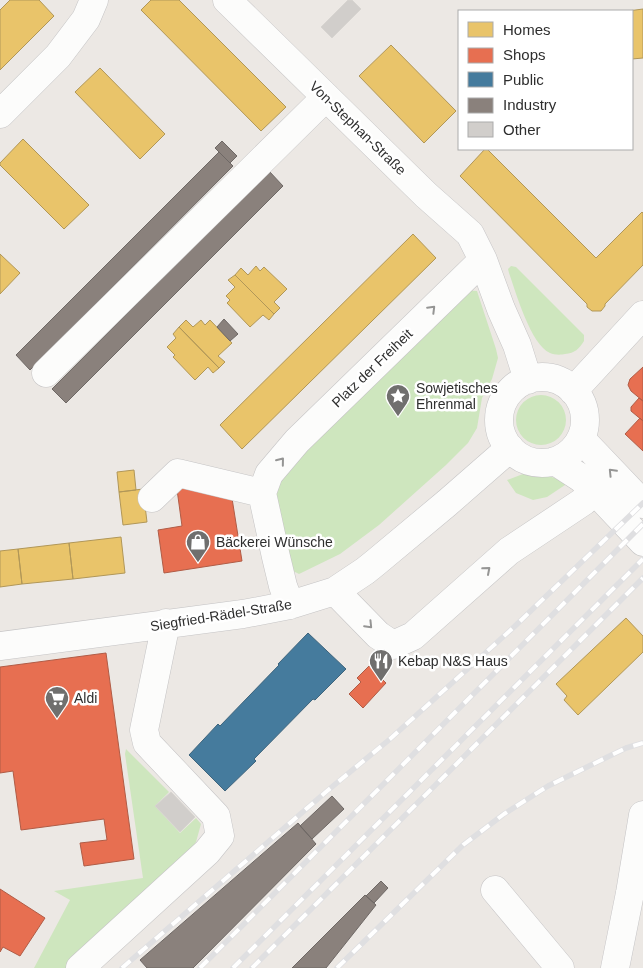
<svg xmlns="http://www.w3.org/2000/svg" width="643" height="968" font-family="Arial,sans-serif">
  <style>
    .green { fill: #cee6be }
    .homes { fill: #e9c46a; stroke: #b19758 }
    .shops { fill: #e76f51; stroke: #b05c46 }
    .public { fill: #457b9d; stroke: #3e647c }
    .industry { fill: #8a817c; stroke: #6e6865 }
    .building { fill: #d1cecb; stroke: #d7d4d0 }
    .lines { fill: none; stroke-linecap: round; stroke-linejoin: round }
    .minor-casing { stroke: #c5c4c5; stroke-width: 29 }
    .minor { stroke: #fcfcfb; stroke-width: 28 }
    .rail-casing { stroke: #dfdfe1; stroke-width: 5.5 }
    .rail { stroke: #fff; stroke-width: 4; stroke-dasharray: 11; stroke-linecap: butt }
    .oneway { stroke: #959594 }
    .labels { text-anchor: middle; stroke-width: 5; stroke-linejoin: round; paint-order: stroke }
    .street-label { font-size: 14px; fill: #2e2e2e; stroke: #fff }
    .poi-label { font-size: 14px; fill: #2e2e2e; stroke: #fff; text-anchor: start }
  </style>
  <rect width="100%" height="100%" fill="#ece8e4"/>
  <!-- green -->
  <path class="green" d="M 511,266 L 516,267 L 584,335 L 584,341 C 579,349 575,353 565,354 C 561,355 554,355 550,353 C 531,345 516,293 509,273 L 508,269 Z
    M 463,290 L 477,291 L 496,349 L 498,358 L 492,379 L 482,398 L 477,428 L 468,443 L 446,465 L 379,525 L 340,554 L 299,574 L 287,568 L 271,495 L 277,473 Z
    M516 420a25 25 0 1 1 50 0a25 25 0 1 1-50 0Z
    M 523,474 L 549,476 L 568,483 L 547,497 L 533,500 L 516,493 L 507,480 Z
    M 126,749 L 169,792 L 155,806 L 180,833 L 196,818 L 201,824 L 196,842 L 184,860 L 68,968 L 34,968 L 70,900 L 54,891 L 143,878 L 125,754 Z"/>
  <!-- homes -->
  <path class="homes" d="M 10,0 L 39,0 L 54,16 L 0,70 L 0,10 Z
    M 151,0 L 179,0 L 286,107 L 261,131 L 141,10 Z
    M 643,9 L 643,58 L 632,59 L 632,11 L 628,11 Z
    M 391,45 L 456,111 L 424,143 L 359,76 Z
    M 100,68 L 165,134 L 140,159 L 75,92 Z
    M 23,139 L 89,205 L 64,229 L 0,165 L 0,163 Z
    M 485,149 L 487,149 L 596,258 L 642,212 L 643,213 L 643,265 L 605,304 L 605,306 L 601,311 L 592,311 L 587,307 L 587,304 L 460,176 Z
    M 413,234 L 436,258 L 242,449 L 220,425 Z
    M 0,254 L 20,273 L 0,294 Z
    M 256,266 L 260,271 L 264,267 L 287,289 L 274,302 L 280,308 L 274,314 L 235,275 L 241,268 L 248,275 Z
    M 235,275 L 274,314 L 269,320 L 263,315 L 250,327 L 227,303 L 230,300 L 226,296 L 235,287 L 228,280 Z
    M 186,320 L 193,327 L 201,320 L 205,325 L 210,320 L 232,343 L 218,356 L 225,362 L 219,368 L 179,327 Z
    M 179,327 L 219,368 L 213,373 L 208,367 L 195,380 L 173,357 L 175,355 L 167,347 L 176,338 L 173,334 Z
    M 134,470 L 136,490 L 119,492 L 117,472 Z
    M 143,489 L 147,522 L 123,525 L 119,492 Z
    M 121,537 L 125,573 L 73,579 L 69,543 Z
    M 69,543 L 73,579 L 22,584 L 18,549 Z
    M 18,549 L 22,584 L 0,587 L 0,551 Z
    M 626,618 L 643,636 L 643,652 L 578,715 L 564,700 L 567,696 L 556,684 Z"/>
  <!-- shops -->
  <path class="shops" d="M 643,367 L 643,401 L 631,391 L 628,385 L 630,379 Z
    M 639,398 L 643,401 L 643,421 L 631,411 L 631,407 Z
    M 640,418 L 643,421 L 643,451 L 625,434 Z
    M 176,482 L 231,492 L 242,561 L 164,573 L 158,530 L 182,526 Z
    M 106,653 L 134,859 L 84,866 L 80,843 L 107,840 L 104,819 L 21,830 L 13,771 L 0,773 L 0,667 Z
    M 369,666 L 386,683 L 363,708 L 349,694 L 361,682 L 357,678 Z
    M 0,889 L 45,918 L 20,956 L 3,947 L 0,952 Z"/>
  <!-- public -->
  <path class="public" d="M 308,633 L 346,669 L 315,700 L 313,699 L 254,759 L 256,761 L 225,791 L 189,755 L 218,724 L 220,726 L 279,665 L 278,664 Z"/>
  <!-- industry -->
  <path class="industry" d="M 222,141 L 237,156 L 230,163 L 215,148 Z
    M 219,152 L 233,166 L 30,370 L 16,355 Z
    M 269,171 L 283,186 L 66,403 L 52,389 Z
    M 224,319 L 238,334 L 230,341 L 217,327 Z
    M 332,796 L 344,809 L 312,839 L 300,826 Z
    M 298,823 L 316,844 L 193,968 L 147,968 L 140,960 Z
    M 381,881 L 388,888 L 374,903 L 366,896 Z
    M 365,895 L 376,905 L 326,968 L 292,968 Z"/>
  <!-- building -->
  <path class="building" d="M 348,0 L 352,0 L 361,9 L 332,38 L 321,27 Z
    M 171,792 L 195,817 L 180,832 L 155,806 Z"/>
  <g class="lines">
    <!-- minor casing -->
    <g class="minor-casing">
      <path id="minor" d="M 227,0 L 426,195 L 470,234 L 483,260 L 501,309 L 517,345 L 528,380
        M 0,114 L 58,56 L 86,19 L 94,0
        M 46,373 L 326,97
        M499 420a43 43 0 1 1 86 0a43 43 0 1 1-86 0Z
        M 573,391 L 643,315
        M 581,439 L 643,504
        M 555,461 L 581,478 L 595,491 L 643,542
        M 152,498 L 178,473 L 262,493
        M 335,591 L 378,635 L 393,645 L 413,636 L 509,551 L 584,501 L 595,491
        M 290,605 L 283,586 L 276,557 L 262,493 L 269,474 L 297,441 L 483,260
        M 0,646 L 243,614 L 290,605 L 335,591 L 365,571 L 375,563 L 447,503 L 510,448
        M 495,890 L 560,968
        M 80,968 L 207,852 L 220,836 L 216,816 L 147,743 L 144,730 L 166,623
        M 615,968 L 630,893 L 643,815"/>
    </g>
    <!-- minor -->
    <use href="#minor" class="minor"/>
    <!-- rail casing -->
    <g class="rail-casing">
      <path id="rail" d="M 122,968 L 327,791 L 390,739 L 514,627 L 643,503
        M 200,968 L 643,524
        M 233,968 L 643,559
        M 252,968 L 643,578
        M 337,968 L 463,845 L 504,814 L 548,786 L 626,748 L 643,743"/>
    </g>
    <!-- rail -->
    <use href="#rail" class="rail"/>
  </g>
  <!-- one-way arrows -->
  <defs><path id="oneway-chevron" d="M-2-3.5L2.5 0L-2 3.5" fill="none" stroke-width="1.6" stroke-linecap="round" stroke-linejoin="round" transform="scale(1.25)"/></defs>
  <g class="oneway">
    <use href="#oneway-chevron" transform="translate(432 309) rotate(-45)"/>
    <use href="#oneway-chevron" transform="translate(281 461) rotate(-51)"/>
    <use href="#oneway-chevron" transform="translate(612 472) rotate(-134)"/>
    <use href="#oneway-chevron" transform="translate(487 570) rotate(-41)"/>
    <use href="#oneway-chevron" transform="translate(369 625) rotate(46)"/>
  </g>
  <!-- icons -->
  <defs>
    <g id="sight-pin" transform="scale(1.25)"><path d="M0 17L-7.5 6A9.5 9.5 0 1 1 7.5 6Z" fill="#706f6e" stroke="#fff"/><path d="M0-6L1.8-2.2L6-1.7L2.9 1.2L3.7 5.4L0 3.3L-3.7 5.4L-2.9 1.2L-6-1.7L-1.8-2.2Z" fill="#fff"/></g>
    <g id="shop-pin" transform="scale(1.25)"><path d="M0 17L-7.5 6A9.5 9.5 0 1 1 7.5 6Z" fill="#706f6e" stroke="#fff"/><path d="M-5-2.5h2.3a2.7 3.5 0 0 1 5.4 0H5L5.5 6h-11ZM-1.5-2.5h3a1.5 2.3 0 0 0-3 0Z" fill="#fff"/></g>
    <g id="restaurant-pin" transform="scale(1.25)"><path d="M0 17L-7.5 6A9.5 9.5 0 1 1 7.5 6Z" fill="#706f6e" stroke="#fff"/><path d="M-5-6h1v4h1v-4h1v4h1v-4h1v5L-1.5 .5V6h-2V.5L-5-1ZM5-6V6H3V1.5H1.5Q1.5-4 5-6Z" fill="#fff"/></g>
    <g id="supermarket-pin" transform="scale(1.25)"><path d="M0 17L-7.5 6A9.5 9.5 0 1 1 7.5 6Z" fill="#706f6e" stroke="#fff"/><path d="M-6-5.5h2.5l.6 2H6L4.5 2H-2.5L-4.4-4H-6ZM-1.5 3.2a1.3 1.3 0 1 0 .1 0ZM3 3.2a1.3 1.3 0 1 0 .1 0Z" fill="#fff"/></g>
  </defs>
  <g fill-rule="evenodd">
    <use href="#sight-pin" x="398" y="396"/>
    <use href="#shop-pin" x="198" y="542"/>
    <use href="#restaurant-pin" x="381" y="661"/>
    <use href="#supermarket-pin" x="57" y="698"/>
  </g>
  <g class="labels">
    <!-- street labels -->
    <g class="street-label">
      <text transform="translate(358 128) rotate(44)" y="5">Von-Stephan-Straße</text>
      <text transform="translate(372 368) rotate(-44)" y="5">Platz der Freiheit</text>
      <text transform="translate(221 615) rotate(-9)" y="5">Siegfried-Rädel-Straße</text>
    </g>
    <!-- poi labels -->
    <g class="poi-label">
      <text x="416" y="393">Sowjetisches<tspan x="416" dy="16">Ehrenmal</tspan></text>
      <text x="216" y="547">Bäckerei Wünsche</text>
      <text x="398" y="666">Kebap N&amp;S Haus</text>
      <text x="74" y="703">Aldi</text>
    </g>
  </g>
  <!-- legend -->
  <rect x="458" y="10" width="175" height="140" fill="#ffffff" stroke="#ababab"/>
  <rect x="468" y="22" width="25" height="15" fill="#e9c46a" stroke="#ababab"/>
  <text x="503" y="35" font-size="15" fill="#2e2e2e">Homes</text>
  <rect x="468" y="48" width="25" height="15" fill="#e76f51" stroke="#ababab"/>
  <text x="503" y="60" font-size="15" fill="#2e2e2e">Shops</text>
  <rect x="468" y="72" width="25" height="15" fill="#457b9d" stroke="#ababab"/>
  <text x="503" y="85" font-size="15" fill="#2e2e2e">Public</text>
  <rect x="468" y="98" width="25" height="15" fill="#8a817c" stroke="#ababab"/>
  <text x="503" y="110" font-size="15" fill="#2e2e2e">Industry</text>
  <rect x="468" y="122" width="25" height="15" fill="#d1cecb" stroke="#ababab"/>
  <text x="503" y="135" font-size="15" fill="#2e2e2e">Other</text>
</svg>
